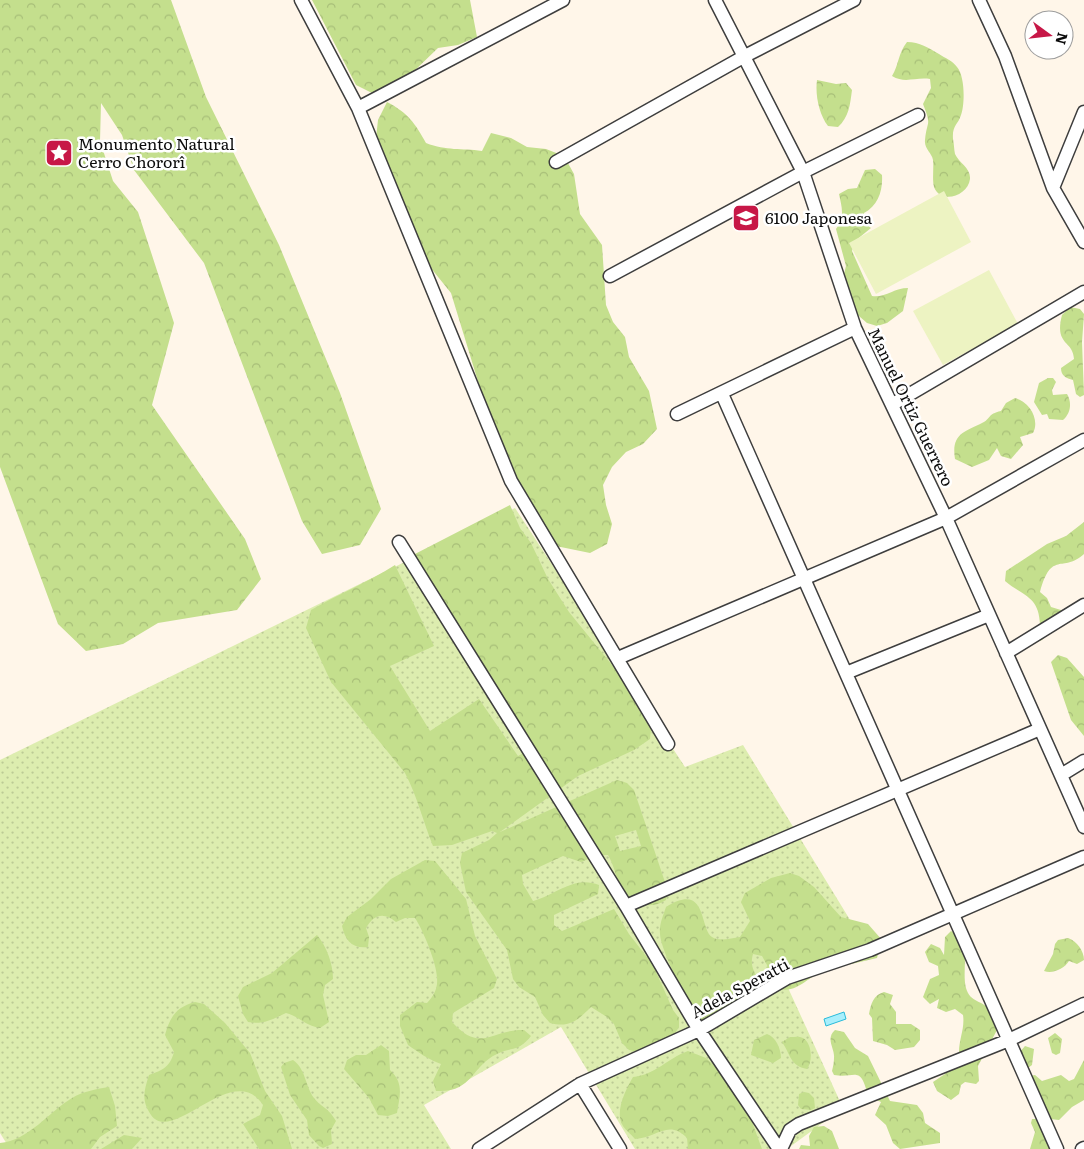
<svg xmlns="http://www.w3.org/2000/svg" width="1084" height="1149" font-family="Literata,serif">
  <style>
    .green { fill: url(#green-dots) }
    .forest { fill: url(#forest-crowns); fill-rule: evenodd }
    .pitch { fill: #edf3c2 }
    .water { fill: #a8effc; stroke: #28bbda }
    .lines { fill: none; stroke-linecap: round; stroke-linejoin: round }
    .minor-casing { stroke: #3e3e3e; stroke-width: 15 }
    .minor { stroke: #fff; stroke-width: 12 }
    .labels { text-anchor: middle; stroke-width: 5; stroke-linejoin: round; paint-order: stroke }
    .poi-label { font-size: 16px; fill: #0b0b0b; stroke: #fff; text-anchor: start }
    .street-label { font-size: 16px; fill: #0b0b0b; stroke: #fff }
  </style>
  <defs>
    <pattern id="green-dots" width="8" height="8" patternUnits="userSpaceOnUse" patternTransform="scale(1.25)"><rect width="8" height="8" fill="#ddedaf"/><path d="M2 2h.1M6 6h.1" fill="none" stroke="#bcca95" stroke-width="1.8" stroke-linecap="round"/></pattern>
    <pattern id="forest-crowns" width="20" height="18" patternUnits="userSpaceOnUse" patternTransform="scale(1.25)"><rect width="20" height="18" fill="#c4df8d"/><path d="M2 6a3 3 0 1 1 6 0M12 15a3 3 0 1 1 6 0" fill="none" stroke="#a7be78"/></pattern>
  </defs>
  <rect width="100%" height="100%" fill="#fff6e9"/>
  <!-- green -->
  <path class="green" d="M 515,508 L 685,767 L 743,745 L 866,946 L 784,979 L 843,1108 L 787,1149 L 635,1149 L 561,1027 L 424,1105 L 451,1149 L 10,1149 L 0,1133 L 0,760 Z"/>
  <!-- forest -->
  <path class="forest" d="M 0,0 L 171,0 L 206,97 L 279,245 L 340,393 L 381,509 L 360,545 L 322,554 L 302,521 L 204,263 L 134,170 L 122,135 L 101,103 L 100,141 L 113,181 L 138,212 L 174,323 L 152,405 L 245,539 L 261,579 L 237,610 L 158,623 L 123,644 L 86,651 L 58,624 L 0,467 Z
    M 312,0 L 470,0 L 477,37 L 458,45 L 438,48 L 409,76 L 374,94 L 356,85 Z
    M 907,42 C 920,42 928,48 939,54 C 945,58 953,61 957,67 C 965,76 965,104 961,115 C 958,125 952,125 953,139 C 954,143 954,150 955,154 C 959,163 971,168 970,179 C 968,196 941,205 934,187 C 932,179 934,168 933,160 C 932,153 924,149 925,140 C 927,119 932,127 923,104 L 931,88 L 930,79 C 915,77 905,84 892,76 C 899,65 898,53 907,42 Z
    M 817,80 L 836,84 L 846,83 L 852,90 C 850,105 849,117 838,127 L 828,126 C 819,114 815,95 817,80 Z
    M 387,102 C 408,113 415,123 426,143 C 447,151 461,148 482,151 L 491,133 L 511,138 L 527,147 L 546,149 L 564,156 L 574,174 L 580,214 L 602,245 L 606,305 L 613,322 L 625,337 L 629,357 L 649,391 L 657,429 L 643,444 L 626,452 L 612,467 L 603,485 L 606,505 L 612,524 L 607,544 L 590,553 L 551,545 L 534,533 L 491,424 L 451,293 L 414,247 L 376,138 L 378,120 Z
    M 875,169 L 882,175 C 883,191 878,205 864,213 L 863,222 L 871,228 L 855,241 L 852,251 L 872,296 C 885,298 894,288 908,288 L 903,311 L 887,323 L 877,326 L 867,323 L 852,310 L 841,286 L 846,266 L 836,229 C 845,217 842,208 839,194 L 848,189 L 857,188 L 865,170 Z
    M 1070,307 L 1080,309 L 1084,314 L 1082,342 L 1084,395 L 1080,397 L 1076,394 L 1073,380 C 1066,378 1061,376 1061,368 L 1074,359 C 1073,340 1054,346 1062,315 Z
    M 1048,378 L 1053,378 L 1056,382 L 1052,390 L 1053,395 L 1067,394 C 1072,402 1071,413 1063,420 L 1049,419 L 1047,414 L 1042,415 L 1034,402 L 1039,383 Z
    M 1015,398 C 1030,402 1040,420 1033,433 L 1020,437 L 1023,445 L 1011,459 L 1001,456 L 997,448 L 989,460 L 972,467 L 955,459 C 951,434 964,432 982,423 C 991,419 987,414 1001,411 L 1006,403 Z
    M 510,505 L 520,528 L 531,543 L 548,579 L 569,612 L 642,702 L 652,719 L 650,739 L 634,750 L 578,776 L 500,832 L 617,780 L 627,783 L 634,790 L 668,891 L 666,900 C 648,912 626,902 618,881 C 615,872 613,864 608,855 L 598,855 L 581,862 L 563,856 L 522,875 L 523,884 L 533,901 C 556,895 574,875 599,885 L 598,894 L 554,915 L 554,925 L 562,931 L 614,909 L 629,934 L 653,965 L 673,1010 L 679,1018 L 679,1027 L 674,1035 L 638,1052 L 629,1050 L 622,1043 L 614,1024 L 607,1017 L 591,1007 C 577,1021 569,1028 550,1023 L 543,1015 L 535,997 L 519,987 L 513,979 L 507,950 L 466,892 L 460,863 L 462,853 L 489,840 L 497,833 L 492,831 L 452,845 L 433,846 C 423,821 417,796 405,773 L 331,682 L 306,628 L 311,610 C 339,594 368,582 395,565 L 434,646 L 390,666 L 430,731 L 479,699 L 518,756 L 531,749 L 413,555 ZM 636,830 L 641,846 L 620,851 L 615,836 Z
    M 1084,522 L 1084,554 C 1062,574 1052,549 1040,592 L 1047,598 L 1051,607 L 1061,610 L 1063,620 L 1042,640 L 1025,646 L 1024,637 L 1040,625 C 1039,596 1024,597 1005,581 L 1006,571 L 1047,544 L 1066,536 Z
    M 1058,655 L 1067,658 L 1084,677 L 1084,736 L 1071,720 L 1051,662 Z
    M 425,860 L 435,861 L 466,899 L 475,936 L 497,979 L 494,988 L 453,1013 L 452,1022 C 481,1054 491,1029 524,1030 L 531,1036 C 517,1053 513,1046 497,1054 C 471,1066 473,1093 436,1091 L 433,1081 L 441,1064 C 429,1060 418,1052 408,1045 L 400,1026 L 400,1015 L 417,1002 L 427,1003 C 434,996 438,988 437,978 C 437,964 423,930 415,918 L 405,918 L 396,922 C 384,912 374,914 366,928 L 369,937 L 368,947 C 352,949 345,940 342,926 L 347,917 L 371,899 L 391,879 Z
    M 790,873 L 799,876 L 814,887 L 841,917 L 868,924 L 882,940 L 877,958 C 861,962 846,965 830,968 C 809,973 793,1002 770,984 L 767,965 L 762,956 L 753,954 C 750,965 753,971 760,981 L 751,997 L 704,1026 C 692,1011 661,953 660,934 C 659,925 663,916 666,907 C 708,881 699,929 712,937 C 720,942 731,938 740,937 L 750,921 L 741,902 L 745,893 L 771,878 Z
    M 951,931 C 973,942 961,968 966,988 C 970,1003 983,1000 991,1011 C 994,1016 995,1024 997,1030 L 978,1066 L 979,1081 L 976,1084 L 965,1082 L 961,1085 L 959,1094 L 951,1100 L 937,1091 L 933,1082 L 945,1074 L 950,1066 C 960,1067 963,1066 967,1057 L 959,1052 C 959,1039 965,1028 963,1015 L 955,1009 L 946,1012 L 937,1008 L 939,999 L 930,1004 L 923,997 L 930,979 L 939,975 L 938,966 L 929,962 L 925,952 L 931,944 L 940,948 L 944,955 L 945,937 Z
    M 317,935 C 327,947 333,964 333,979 L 325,985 L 323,995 L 329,1022 L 320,1028 C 304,1025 300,1017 286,1013 C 273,1019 263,1025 248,1022 L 243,1014 L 238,996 L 243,987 L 272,973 Z
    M 1068,938 C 1077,941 1084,951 1084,960 L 1077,964 L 1069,961 C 1064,969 1053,974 1044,971 L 1053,954 L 1055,944 L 1058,940 Z
    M 884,992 L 893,995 L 890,1004 L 896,1012 L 896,1024 L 911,1024 L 920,1030 L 920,1040 L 914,1047 L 895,1050 L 887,1045 L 873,1041 L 872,1018 L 869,1014 C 871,1004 873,995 884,992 Z
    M 195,1002 L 204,1004 L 225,1023 L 250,1053 L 265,1091 L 282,1116 L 292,1149 L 259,1149 L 243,1124 L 260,1115 L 263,1105 C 233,1059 173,1146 151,1115 C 141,1100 144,1091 149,1075 C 163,1070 170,1067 174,1052 L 165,1035 C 170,1017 176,1007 195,1002 Z
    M 835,1030 L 844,1032 L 855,1048 L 868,1056 L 890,1101 L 917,1105 L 923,1113 L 925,1123 L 940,1133 L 940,1143 L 900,1149 L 893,1143 L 886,1125 L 875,1115 L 881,1102 L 868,1096 C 860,1064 856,1079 834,1075 L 832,1071 C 833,1067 834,1062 834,1058 C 835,1048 825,1039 835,1030 Z
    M 1055,1033 L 1062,1039 L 1060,1053 L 1056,1055 L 1052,1053 L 1048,1038 Z
    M 767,1034 C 776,1037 781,1049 781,1058 L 773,1063 L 751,1055 L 754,1040 Z
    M 790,1037 C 795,1037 799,1036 803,1038 C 812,1043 813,1061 807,1069 C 790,1066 791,1055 782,1042 Z
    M 381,1045 L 389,1051 L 390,1070 C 404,1083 400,1095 397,1113 L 388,1116 L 378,1115 L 369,1098 L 344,1069 L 347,1060 L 356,1055 L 366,1055 Z
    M 1025,1046 L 1034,1049 L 1032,1065 L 1028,1068 L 1024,1067 L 1019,1053 Z
    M 688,1051 L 706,1058 L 727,1078 L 735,1096 L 748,1111 L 762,1149 L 688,1149 L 687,1138 C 668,1119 657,1138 635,1139 C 631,1134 624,1129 622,1124 C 615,1111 626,1089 633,1077 C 655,1075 668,1058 688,1051 Z
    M 293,1060 C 306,1069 305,1086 314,1098 C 322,1108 328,1107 336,1121 L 331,1130 L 332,1144 L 323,1148 L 319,1146 L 309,1135 L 307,1120 L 290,1095 L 281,1067 L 284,1063 Z
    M 1084,1060 L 1084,1100 L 1072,1107 L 1059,1120 L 1050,1119 L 1030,1076 L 1035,1075 L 1042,1081 L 1061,1075 L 1069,1081 L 1074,1079 Z
    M 109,1087 L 115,1106 L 117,1126 L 100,1137 L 91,1149 L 0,1149 L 0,1143 C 28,1141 50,1111 72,1098 C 84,1091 97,1089 109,1087 Z
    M 804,1092 L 809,1093 L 814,1098 L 815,1108 L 811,1110 L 801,1109 L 798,1105 L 799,1094 Z
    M 1032,1119 L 1037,1119 L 1052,1149 L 1030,1149 L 1035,1132 L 1031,1123 Z
    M 824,1126 L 832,1131 L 839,1149 L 799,1149 L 801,1145 L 810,1146 L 809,1136 L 814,1127 Z
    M 124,1135 L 142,1138 L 132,1149 L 101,1149 Z"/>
  <!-- pitch -->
  <path class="pitch" d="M 944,191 L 971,242 L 876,294 L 849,243 Z
    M 989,270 L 1018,324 L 943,365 L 913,311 Z"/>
  <!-- water -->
  <path class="water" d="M 844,1012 L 846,1019 L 826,1026 L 824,1019 Z"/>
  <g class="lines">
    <!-- minor casing -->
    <g class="minor-casing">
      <path id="minor" d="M 301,0 L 358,108 L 511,481 L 668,744
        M 715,0 L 803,172 L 855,328 L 946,518 L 1084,827
        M 979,0 L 1005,56 L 1053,188 L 1084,242
        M 358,108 L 563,0
        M 556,162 L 745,56 L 854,0
        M 1053,188 L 1084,112
        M 610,276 L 803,172 L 918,115
        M 722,394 L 1057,1149
        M 893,404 L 1084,292
        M 677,414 L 855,328
        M 399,542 L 626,906 L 699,1030 L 779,1149
        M 1006,653 L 1084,605
        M 618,658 L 946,518 L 1084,440
        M 846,673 L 989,615
        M 1061,775 L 1084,761
        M 626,906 L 1040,729
        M 580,1084 L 620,1149
        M 479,1149 L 580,1084 L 699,1030 L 787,978 L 870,950 L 1084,857
        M 781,1149 L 790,1130 L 799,1124 L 1009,1040 L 1084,1004
        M 1082,1149 L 1084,1148"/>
    </g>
    <!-- minor -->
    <use href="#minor" class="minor"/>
  </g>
  <!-- icons -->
  <defs>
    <g id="sight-square" transform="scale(1.4375)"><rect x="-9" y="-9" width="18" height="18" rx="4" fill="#c71747" stroke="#fff"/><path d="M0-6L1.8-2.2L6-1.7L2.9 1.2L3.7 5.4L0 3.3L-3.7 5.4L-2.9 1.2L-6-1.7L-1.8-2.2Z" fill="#fff"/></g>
    <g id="school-square" transform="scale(1.4375)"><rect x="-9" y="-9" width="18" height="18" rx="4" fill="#c71747" stroke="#fff"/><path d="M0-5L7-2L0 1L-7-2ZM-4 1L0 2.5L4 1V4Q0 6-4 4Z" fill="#fff"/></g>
  </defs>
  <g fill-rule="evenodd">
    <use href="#sight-square" x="59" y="153"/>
    <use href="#school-square" x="746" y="218"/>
  </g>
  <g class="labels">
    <!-- poi labels -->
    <g class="poi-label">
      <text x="78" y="150">Monumento Natural<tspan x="78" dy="18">Cerro Chororî</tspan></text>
      <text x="765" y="224">6100 Japonesa</text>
    </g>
    <!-- street labels -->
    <g class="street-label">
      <text transform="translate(911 407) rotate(64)" y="6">Manuel Ortiz Guerrero</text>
      <text transform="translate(740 988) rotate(-28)" y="6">Adela Speratti</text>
    </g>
  </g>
  <!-- north arrow -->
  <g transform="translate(1049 35) rotate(105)"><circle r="24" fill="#ffffff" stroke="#9d9d9d"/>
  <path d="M0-4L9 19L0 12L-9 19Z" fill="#c71747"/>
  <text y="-8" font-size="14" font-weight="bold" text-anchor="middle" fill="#0b0b0b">N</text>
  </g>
</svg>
